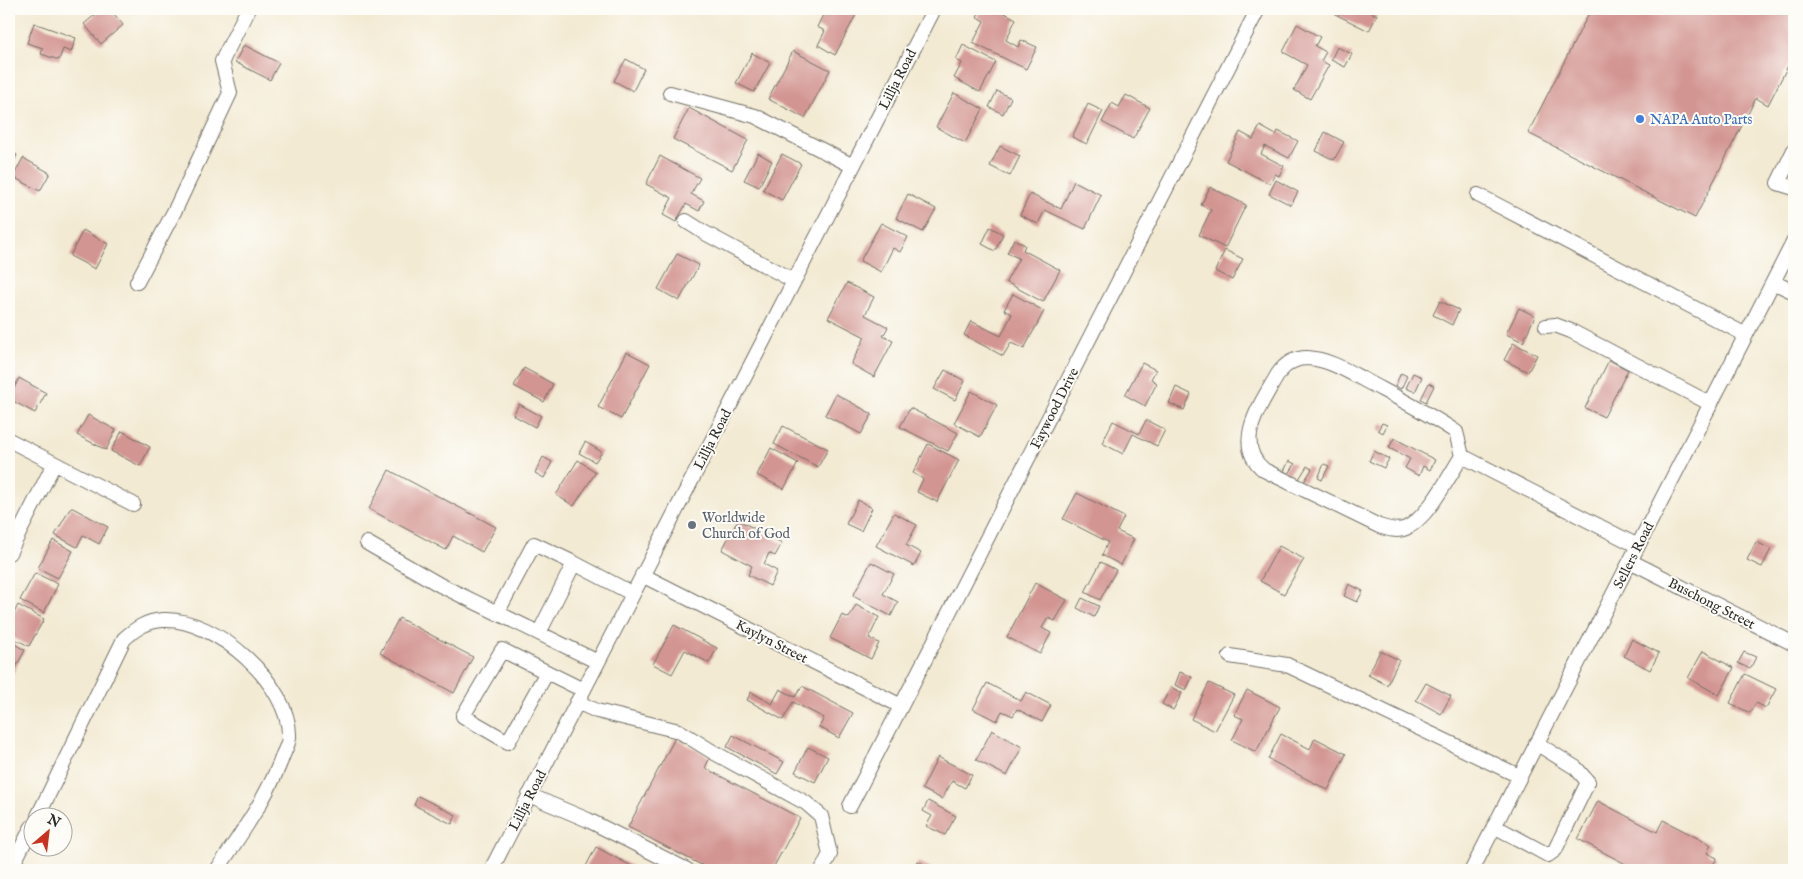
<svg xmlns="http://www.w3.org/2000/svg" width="1803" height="879" font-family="'IM FELL English',serif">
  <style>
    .building { fill: #d39592 }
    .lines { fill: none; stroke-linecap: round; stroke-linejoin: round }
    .minor-casing { stroke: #716e66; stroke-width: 16 }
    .minor { stroke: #fff; stroke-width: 14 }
    .shop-dot { fill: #3f7fe0; stroke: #fdfcf7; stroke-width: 2 }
    .worship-dot { fill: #6b7280; stroke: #fdfcf7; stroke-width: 2 }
    .labels { text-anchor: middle; stroke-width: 4; stroke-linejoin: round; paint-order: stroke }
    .street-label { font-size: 14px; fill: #2b2b2b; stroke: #fdfcf7 }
    .shop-label { font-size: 14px; fill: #366cbe; stroke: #fdfcf7; text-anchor: start }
    .worship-label { font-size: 14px; fill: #5b616d; stroke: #fdfcf7; text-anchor: start }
  </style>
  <rect width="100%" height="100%" fill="#fdfcf7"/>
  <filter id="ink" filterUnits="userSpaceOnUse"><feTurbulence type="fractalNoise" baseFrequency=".02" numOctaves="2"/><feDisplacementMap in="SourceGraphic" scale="10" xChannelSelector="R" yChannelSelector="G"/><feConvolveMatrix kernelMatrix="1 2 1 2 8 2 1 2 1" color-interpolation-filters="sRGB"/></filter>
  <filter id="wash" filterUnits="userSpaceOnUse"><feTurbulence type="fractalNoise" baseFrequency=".0096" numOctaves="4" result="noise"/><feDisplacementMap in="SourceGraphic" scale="20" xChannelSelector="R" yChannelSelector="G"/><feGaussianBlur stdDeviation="1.12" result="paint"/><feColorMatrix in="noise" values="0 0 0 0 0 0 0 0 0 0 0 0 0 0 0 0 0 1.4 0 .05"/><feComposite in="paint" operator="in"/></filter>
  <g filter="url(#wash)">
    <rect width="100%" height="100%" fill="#f3ead3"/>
    <g id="blocks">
      <!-- building -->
      <path class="building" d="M 102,9 L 110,9 L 123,25 L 101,44 L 84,24 Z
        M 126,9 L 137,9 L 135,13 Z
        M 826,9 L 859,9 L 835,55 L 818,45 L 825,31 L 817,27 Z
        M 981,9 L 997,9 L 1016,19 L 1006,40 L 1018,47 L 1021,40 L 1037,47 L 1026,69 L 973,43 L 984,21 L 977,17 Z
        M 1338,9 L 1364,9 L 1377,15 L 1369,31 L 1335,14 Z
        M 1591,9 L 1794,9 L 1794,54 L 1768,105 L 1756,98 L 1695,218 L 1528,133 Z
        M 34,23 L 76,38 L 71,52 L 63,49 L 59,60 L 41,54 L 43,48 L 27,43 Z
        M 1297,24 L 1320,37 L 1315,46 L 1326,52 L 1321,61 L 1329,65 L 1310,99 L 1294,90 L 1307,65 L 1283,52 Z
        M 244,45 L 279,63 L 270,80 L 235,62 Z
        M 963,45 L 996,62 L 980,92 L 954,78 L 962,63 L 956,60 Z
        M 1337,47 L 1352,54 L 1345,67 L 1331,60 Z
        M 793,51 L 830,70 L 805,118 L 768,99 Z
        M 752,53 L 770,63 L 754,92 L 736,83 Z
        M 626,59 L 644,69 L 633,91 L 614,81 Z
        M 997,91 L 1011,98 L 1003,114 L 989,107 Z
        M 954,93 L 983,109 L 965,143 L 936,127 Z
        M 1126,95 L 1150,108 L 1133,139 L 1102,122 L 1112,103 L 1119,107 Z
        M 1088,104 L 1103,111 L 1087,144 L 1072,137 Z
        M 689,108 L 748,140 L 732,170 L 673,139 Z
        M 1260,126 L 1276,135 L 1278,131 L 1298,141 L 1289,158 L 1265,146 L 1261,154 L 1284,166 L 1279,176 L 1275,174 L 1270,184 L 1226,161 L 1240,132 L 1253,139 Z
        M 1325,132 L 1344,142 L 1334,160 L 1316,151 Z
        M 1000,146 L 1020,156 L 1010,176 L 990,166 Z
        M 9,151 L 17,155 L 9,170 Z
        M 758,153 L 772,161 L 759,187 L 744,180 Z
        M 782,154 L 801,164 L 782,200 L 763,190 Z
        M 660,156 L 700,178 L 691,194 L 704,201 L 699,211 L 686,204 L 676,222 L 663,215 L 672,198 L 646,184 Z
        M 23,158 L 50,173 L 40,191 L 13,177 Z
        M 1276,180 L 1298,192 L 1291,205 L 1269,194 Z
        M 1074,181 L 1101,195 L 1085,229 L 1045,210 L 1038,224 L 1020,215 L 1030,194 L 1061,209 Z
        M 1210,187 L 1246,205 L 1225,248 L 1199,235 L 1211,210 L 1201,205 Z
        M 908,194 L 936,209 L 923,232 L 896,218 Z
        M 881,223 L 908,237 L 900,252 L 893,248 L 881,272 L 860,261 Z
        M 990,227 L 1003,234 L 995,251 L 982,244 Z
        M 83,230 L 108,244 L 95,269 L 70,256 Z
        M 1014,239 L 1025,245 L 1023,250 L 1060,270 L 1043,302 L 1006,282 L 1019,258 L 1007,253 Z
        M 1225,250 L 1243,259 L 1232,280 L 1215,271 Z
        M 677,254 L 699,265 L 679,301 L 658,289 Z
        M 847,283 L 874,297 L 865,315 L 888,327 L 883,336 L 893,341 L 874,377 L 851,364 L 865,337 L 828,318 Z
        M 1013,294 L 1044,311 L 1024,349 L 1011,343 L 1003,356 L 964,335 L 971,321 L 1001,336 L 1012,314 L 1004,310 Z
        M 1440,301 L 1459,310 L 1452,325 L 1433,315 Z
        M 1519,308 L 1535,316 L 1523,342 L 1506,334 Z
        M 1513,343 L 1537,355 L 1528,372 L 1504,360 Z
        M 627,352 L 650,364 L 621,419 L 598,407 Z
        M 1609,360 L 1628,370 L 1604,417 L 1585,408 Z
        M 1142,363 L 1156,370 L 1151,379 L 1157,383 L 1145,406 L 1125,395 Z
        M 524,368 L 553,384 L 544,402 L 514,386 Z
        M 945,370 L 965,381 L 955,400 L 934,389 Z
        M 1401,373 L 1407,376 L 1401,389 L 1395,386 Z
        M 1413,373 L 1422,377 L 1415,392 L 1406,388 Z
        M 9,375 L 13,378 L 9,386 Z
        M 19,378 L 46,393 L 35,413 L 9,399 Z
        M 1429,383 L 1434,386 L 1426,402 L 1421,399 Z
        M 1176,387 L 1191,394 L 1184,410 L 1169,403 Z
        M 971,391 L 997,405 L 980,437 L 954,423 Z
        M 836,394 L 872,414 L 861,434 L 825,415 Z
        M 519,404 L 541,416 L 535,427 L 513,415 Z
        M 910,408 L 958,433 L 948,451 L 900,427 Z
        M 88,415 L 116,430 L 106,450 L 77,435 Z
        M 1146,420 L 1165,430 L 1157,446 L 1133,434 L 1123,454 L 1102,443 L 1113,421 L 1139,434 Z
        M 1382,423 L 1387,425 L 1383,433 L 1378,430 Z
        M 783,426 L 828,449 L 818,467 L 774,444 Z
        M 122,431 L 150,447 L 140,466 L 111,451 Z
        M 1394,438 L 1435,460 L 1430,470 L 1423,466 L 1419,476 L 1405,468 L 1410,459 L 1389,448 Z
        M 585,442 L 602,452 L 595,462 L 579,453 Z
        M 928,444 L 959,460 L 937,502 L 917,492 L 923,479 L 913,473 Z
        M 771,448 L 798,463 L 784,489 L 757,475 Z
        M 1374,451 L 1389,459 L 1384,468 L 1369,461 Z
        M 543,457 L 552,462 L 544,478 L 535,473 Z
        M 578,460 L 596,472 L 574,506 L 556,495 Z
        M 1289,461 L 1295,464 L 1289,474 L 1284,471 Z
        M 1324,464 L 1329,466 L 1322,480 L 1318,478 Z
        M 1307,466 L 1312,469 L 1304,482 L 1299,479 Z
        M 389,470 L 496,527 L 482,552 L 453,536 L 446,550 L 369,509 Z
        M 1077,493 L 1124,517 L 1117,531 L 1134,539 L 1121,565 L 1102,555 L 1108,542 L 1063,519 Z
        M 858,500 L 872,508 L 861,531 L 846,524 Z
        M 71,507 L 108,527 L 99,544 L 83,535 L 77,547 L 55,535 Z
        M 894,513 L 917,525 L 906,545 L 921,553 L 914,566 L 876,546 Z
        M 738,520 L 782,543 L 775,556 L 769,553 L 764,564 L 777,571 L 770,586 L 748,575 L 752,566 L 722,550 Z
        M 53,540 L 73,551 L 58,578 L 38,568 Z
        M 1756,542 L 1771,549 L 1762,567 L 1747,560 Z
        M 1279,546 L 1304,559 L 1284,594 L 1260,581 Z
        M 871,562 L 894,574 L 883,594 L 898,602 L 891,616 L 853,596 Z
        M 1101,562 L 1116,570 L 1100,600 L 1085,592 Z
        M 35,573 L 58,584 L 44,613 L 20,600 Z
        M 1035,583 L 1067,600 L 1055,621 L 1048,618 L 1042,628 L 1051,633 L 1040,654 L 1007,637 Z
        M 1349,584 L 1363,591 L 1357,602 L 1344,596 Z
        M 1082,598 L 1099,606 L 1094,617 L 1077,608 Z
        M 18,605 L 44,619 L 29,646 L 9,636 L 9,623 Z
        M 856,605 L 879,617 L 869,638 L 879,643 L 871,659 L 830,638 L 842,615 L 849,618 Z
        M 399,618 L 473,657 L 454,693 L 380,653 Z
        M 674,625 L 717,648 L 709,663 L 685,650 L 672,674 L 653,664 Z
        M 1632,639 L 1659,653 L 1650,670 L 1624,656 Z
        M 9,641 L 25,650 L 9,681 Z
        M 1380,651 L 1399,660 L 1387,685 L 1368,675 Z
        M 1703,651 L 1734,668 L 1719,695 L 1688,678 Z
        M 1744,652 L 1756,657 L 1750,669 L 1738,663 Z
        M 1180,672 L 1192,677 L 1186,690 L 1175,685 Z
        M 1745,674 L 1776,689 L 1766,708 L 1756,703 L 1750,713 L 1730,703 Z
        M 987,683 L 1021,701 L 1026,692 L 1051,705 L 1042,722 L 1017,709 L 1013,716 L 1002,711 L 997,721 L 973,709 Z
        M 1209,683 L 1234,695 L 1215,731 L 1191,719 Z
        M 1426,683 L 1451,696 L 1441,714 L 1416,700 Z
        M 802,686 L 853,713 L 839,738 L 819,727 L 824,718 L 793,702 L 783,720 L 747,700 L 751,692 L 772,704 L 780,689 L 795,697 Z
        M 1171,687 L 1182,693 L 1173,710 L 1162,704 Z
        M 1247,690 L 1280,707 L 1256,752 L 1232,740 L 1243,719 L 1234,715 Z
        M 992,730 L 1022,747 L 1007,776 L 976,760 Z
        M 1281,734 L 1310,749 L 1315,738 L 1346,754 L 1328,790 L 1268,759 Z
        M 733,735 L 784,762 L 777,774 L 727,747 Z
        M 675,738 L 710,757 L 705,768 L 800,818 L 772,870 L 711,870 L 628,827 Z
        M 808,747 L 828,757 L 815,782 L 795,772 Z
        M 938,757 L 972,775 L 965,788 L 952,781 L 942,799 L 922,789 Z
        M 418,796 L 456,815 L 452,824 L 414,805 Z
        M 928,801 L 956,816 L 945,835 L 926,826 L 932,816 L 923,811 Z
        M 1598,801 L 1657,832 L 1663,820 L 1711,845 L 1707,853 L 1717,858 L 1710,870 L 1637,870 L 1578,839 Z
        M 596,847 L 639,870 L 584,870 Z
        M 918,861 L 931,868 L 930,870 L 914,870 Z"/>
    </g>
  </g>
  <g filter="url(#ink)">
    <use href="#blocks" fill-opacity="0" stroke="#716e66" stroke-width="1"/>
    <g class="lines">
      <!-- minor casing -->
      <g class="minor-casing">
        <path id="minor" d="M 670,93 L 755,116 L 853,166
          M 1794,150 L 1778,183 L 1794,188
          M 1478,195 L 1746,335
          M 686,221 L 705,233 L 794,281
          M 137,282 L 176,208 L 230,93 L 222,61 L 248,9
          M 1773,282 L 1794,292
          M 1546,326 L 1555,325 L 1571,331 L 1711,404
          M 9,440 L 133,504
          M 1462,456 L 1456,432 C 1428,413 1398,398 1368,382 C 1349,372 1329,359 1307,358 C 1295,358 1285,364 1278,374 C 1262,403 1231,443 1264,470 L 1379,526 C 1388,529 1398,532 1406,528 C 1428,518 1449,476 1462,456 L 1638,546
          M 367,543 L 440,585 L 598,662
          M 9,553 L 54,464
          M 1630,561 L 1794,644
          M 642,575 L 901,706
          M 497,613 L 534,544 L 574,563
          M 539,633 L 574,563 L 633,594
          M 1230,656 L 1287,665 L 1519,776
          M 547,672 L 508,742 L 463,716 L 502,650 L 583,690
          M 577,702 L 597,711 L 679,731 L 713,752 L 806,803 L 821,816 L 830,854 L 822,870
          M 529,795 L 588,820 L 687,870
          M 850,806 L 1258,9
          M 38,816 L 124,639 C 136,628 147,621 163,620 C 215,617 291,685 289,737 C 289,743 285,750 283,755 C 268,797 241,833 217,870
          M 1494,826 L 1548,855 L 1555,850 L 1588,782 L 1576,768 L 1536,743
          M 10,870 L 32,827
          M 491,870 L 934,9
          M 1472,870 L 1794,241"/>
      </g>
      <!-- minor -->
      <use href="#minor" class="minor"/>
    </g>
  </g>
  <!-- markers -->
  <circle class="shop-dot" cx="1640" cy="119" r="5"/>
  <circle class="worship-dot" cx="692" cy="525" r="5"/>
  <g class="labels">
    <!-- street labels -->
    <g class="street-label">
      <text transform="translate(897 79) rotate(-63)" y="5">Lillja Road</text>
      <text transform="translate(1054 408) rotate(-63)" y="5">Faywood Drive</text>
      <text transform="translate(712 439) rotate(-63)" y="5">Lillja Road</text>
      <text transform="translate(1633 555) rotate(-63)" y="5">Sellers Road</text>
      <text transform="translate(1712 603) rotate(27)" y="5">Buschong Street</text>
      <text transform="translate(772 641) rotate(27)" y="5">Kaylyn Street</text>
      <text transform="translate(527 800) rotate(-63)" y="5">Lillja Road</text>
    </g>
    <!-- shop labels -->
    <g class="shop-label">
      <text x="1650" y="124">NAPA Auto Parts</text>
    </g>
    <!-- worship labels -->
    <g class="worship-label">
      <text x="702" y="522">Worldwide<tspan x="702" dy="16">Church of God</tspan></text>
    </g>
  </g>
  <!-- margin -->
  <rect width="1803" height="879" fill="none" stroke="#fdfcf7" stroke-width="30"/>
  <!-- north arrow -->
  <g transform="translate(48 832) rotate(28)"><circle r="24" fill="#fdfcf7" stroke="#a9a8a5"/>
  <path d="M0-4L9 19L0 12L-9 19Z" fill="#c8321e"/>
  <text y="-8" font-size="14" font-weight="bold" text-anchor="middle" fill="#2b2b2b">N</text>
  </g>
</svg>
